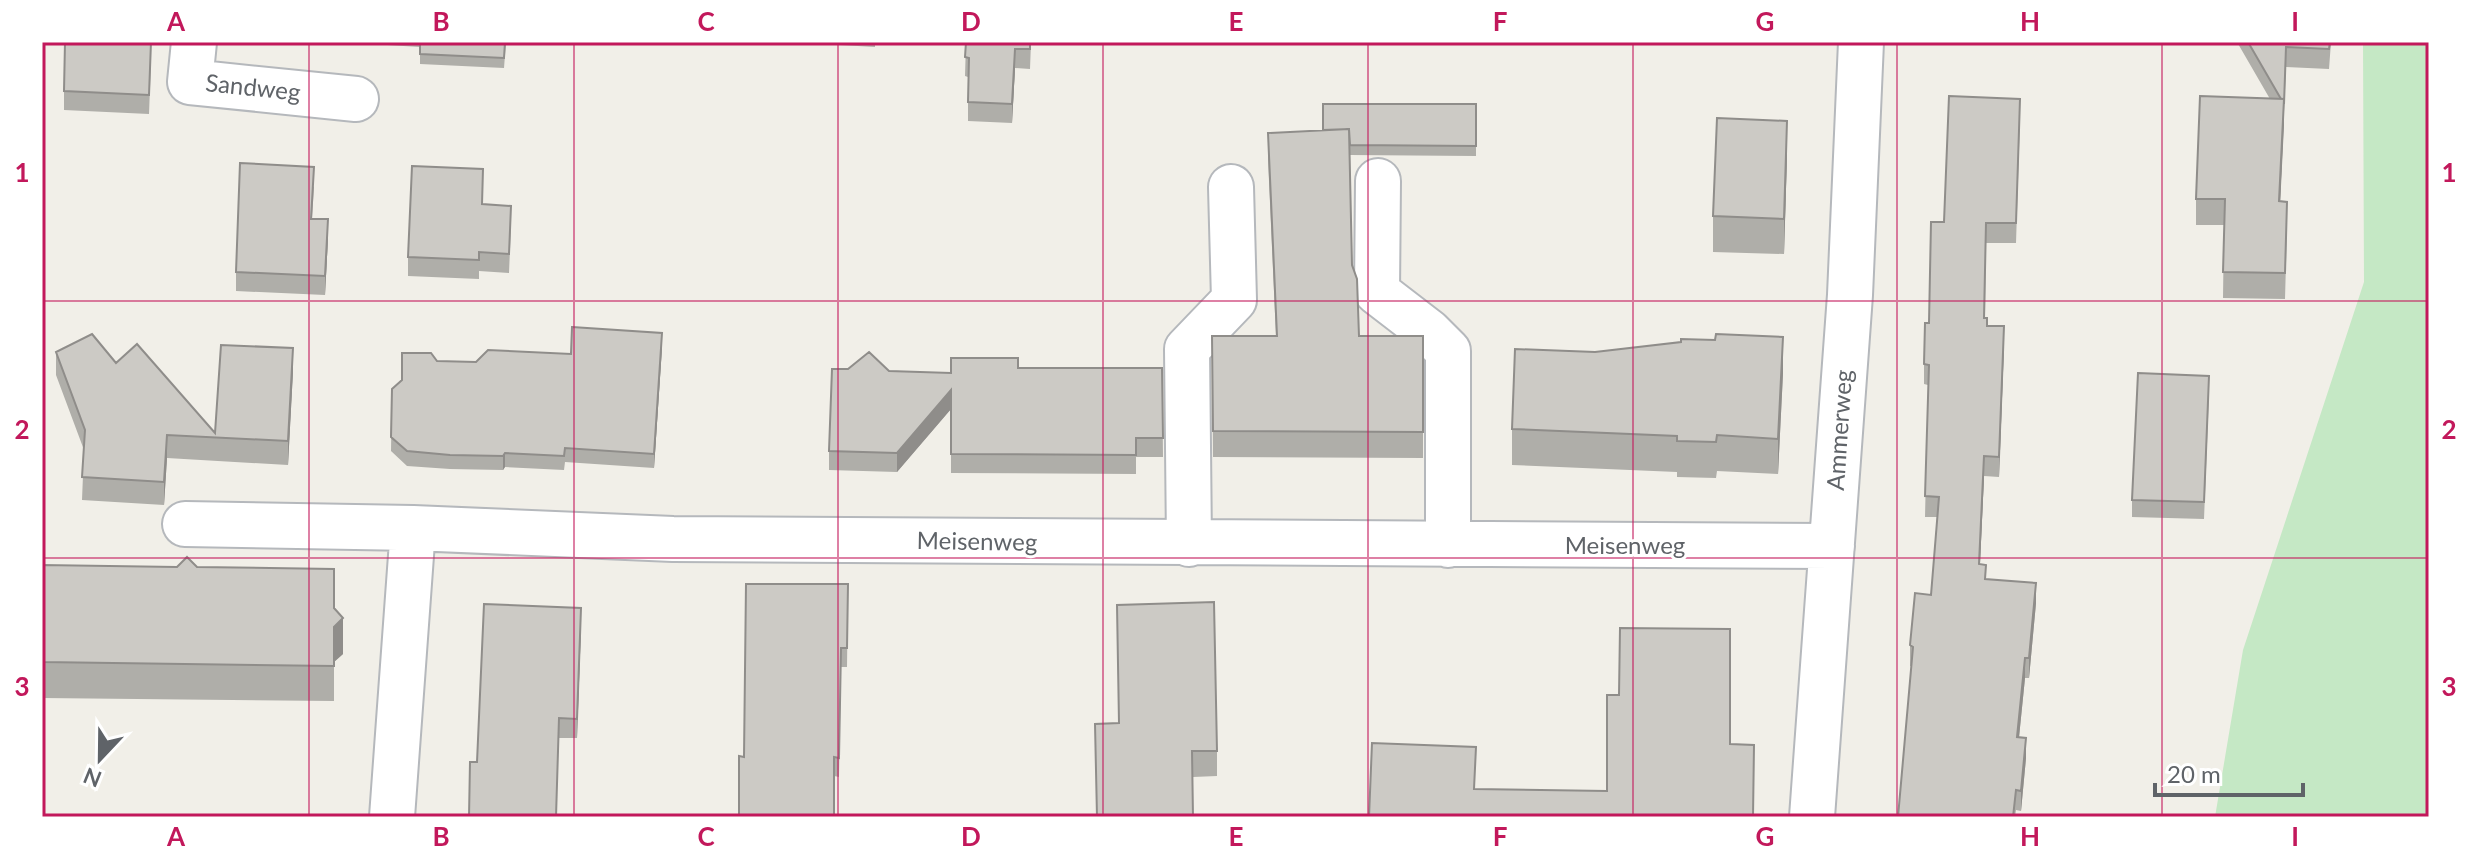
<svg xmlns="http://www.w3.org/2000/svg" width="2471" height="859" font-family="Lato,sans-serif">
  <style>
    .green { fill: #c5e8c5 }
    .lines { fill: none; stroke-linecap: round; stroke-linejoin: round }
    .minor-casing { stroke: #b5b8bc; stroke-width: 48 }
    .minor { stroke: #fff; stroke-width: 44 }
    .wall { fill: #afaea9 }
    .shaded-wall { fill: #8f8d8a }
    .building { fill: #cccac5; stroke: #8f8d8a; stroke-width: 2 }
    .grid { fill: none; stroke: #c2185b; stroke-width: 2; stroke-opacity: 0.55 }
    .labels { text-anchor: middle; stroke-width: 6; stroke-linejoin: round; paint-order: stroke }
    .street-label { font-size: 24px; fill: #5f6368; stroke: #fff }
    .neatline { fill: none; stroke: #c2185b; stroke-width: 3 }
    .grid-label { font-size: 26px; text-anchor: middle; font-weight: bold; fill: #c2185b }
  </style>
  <rect width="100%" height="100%" fill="#f1efe8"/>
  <!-- green -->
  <path class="green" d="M 2363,42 L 2429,42 L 2429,817 L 2215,817 L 2243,650 L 2364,282 Z"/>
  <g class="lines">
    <!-- minor casing -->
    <g class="minor-casing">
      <path id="minor" d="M 194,42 L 190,82 L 356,99
        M 1378,181 L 1377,292 L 1429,332 L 1448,351 L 1448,545
        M 185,524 L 413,528
        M 1189,544 L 1187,349 L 1234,300 L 1231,187
        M 392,817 L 413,528 L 673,539 L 1832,546
        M 1812,817 L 1850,295 L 1861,42"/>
    </g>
    <!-- minor -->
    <use href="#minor" class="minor"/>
  </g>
  <!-- wall -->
  <path class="wall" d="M 338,42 L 506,42 L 504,68 L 420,64 L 420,47 Z
    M 789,42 L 875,42 L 875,47 Z
    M 966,42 L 1031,42 L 1030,69 L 1015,68 L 1012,123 L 968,121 L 968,77 L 965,76 Z
    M 1976,42 L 2029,42 L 2029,44 Z
    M 2237,42 L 2331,42 L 2329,69 L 2286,67 L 2280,201 L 2287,227 L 2285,299 L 2223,298 L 2224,225 L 2196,225 L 2196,199 L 2270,99 Z
    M 151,61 L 149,114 L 64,110 L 64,91 Z
    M 1476,104 L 1476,156 L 1350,155 L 1352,265 L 1359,336 L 1423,336 L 1423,458 L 1213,457 L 1212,336 L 1276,336 L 1268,159 L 1268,133 L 1323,130 Z
    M 2020,119 L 2016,243 L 1986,243 L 1985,318 L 1987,326 L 2004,346 L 1999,477 L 1984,476 L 1980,564 L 1986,579 L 2036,603 L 2029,678 L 2025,678 L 2019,737 L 2026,758 L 2021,811 L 2016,810 L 2015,817 L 1898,817 L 1912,666 L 1910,666 L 1910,645 L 1931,595 L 1937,517 L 1925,517 L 1928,385 L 1924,384 L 1924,364 L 1944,222 Z
    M 1787,156 L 1784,254 L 1713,252 L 1713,216 Z
    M 314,186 L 312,219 L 328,238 L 325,295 L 236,291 L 236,272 Z
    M 483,188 L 483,205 L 511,225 L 509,273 L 479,271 L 479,279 L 408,276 L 408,257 Z
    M 662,347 L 654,468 L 565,462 L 564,470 L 505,467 L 503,470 L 450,469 L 407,466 L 391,451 L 392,389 L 437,361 L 476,362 L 571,354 Z
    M 56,352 L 116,363 L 215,433 L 293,371 L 288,465 L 167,458 L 164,505 L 82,500 L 84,450 L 56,375 Z
    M 1018,368 L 1162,368 L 1163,457 L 1136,457 L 1136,474 L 951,473 L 951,409 L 897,472 L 829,470 L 829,451 L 848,369 L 951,373 Z
    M 1783,373 L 1778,474 L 1717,471 L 1716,478 L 1677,477 L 1677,472 L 1512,465 L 1512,429 Z
    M 2209,394 L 2204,519 L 2132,517 L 2132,500 Z
    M 42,565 L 197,567 L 334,609 L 343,654 L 334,662 L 334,701 L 42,698 Z
    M 848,584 L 847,667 L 841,667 L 839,777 L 744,757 Z
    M 581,627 L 577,738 L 559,738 L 477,762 Z
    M 1117,630 L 1217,751 L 1217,776 L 1193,777 L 1119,723 Z"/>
  <!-- shaded-wall -->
  <path class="shaded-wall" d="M 1015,49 L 1015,68 L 1012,123 L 1012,104 Z
    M 2284,99 L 2284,125 L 2279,227 L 2279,201 Z
    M 1787,121 L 1787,156 L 1784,254 L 1784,219 Z
    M 328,219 L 328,238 L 325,295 L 325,276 Z
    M 2004,326 L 2004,346 L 1999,477 L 1999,457 Z
    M 662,333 L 662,347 L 654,468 L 654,454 Z
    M 1783,337 L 1783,373 L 1778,474 L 1778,439 Z
    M 293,348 L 293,371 L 288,465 L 288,441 Z
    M 951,390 L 951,409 L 897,472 L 897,453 Z
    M 167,435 L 167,458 L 164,505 L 164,482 Z
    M 505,453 L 505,467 L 503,470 L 503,456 Z
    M 1984,456 L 1984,476 L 1979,584 L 1979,564 Z
    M 2036,583 L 2036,603 L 2029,678 L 2029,658 Z
    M 581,608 L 581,627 L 577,738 L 577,719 Z
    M 343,618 L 343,654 L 334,662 L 334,626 Z
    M 2025,658 L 2025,678 L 2017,757 L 2017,737 Z
    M 2026,738 L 2026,758 L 2021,811 L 2021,791 Z"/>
  <!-- building -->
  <path class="building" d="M 65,42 L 151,42 L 149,95 L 64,91 Z
    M 420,42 L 505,42 L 504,58 L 420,54 Z
    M 966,42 L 1030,42 L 1030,49 L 1015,49 L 1012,104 L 968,102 L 969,58 L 965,57 Z
    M 2248,42 L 2330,42 L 2329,49 L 2286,47 L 2284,104 L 2284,99 L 2281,99 Z
    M 1949,96 L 2020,99 L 2016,223 L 1986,223 L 1984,318 L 1987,318 L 1987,326 L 2004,326 L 1999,457 L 1984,456 L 1979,564 L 1986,565 L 1985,579 L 2036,583 L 2029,658 L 2025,658 L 2017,737 L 2026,738 L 2021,791 L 2016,790 L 2013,817 L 1898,817 L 1913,647 L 1910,645 L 1915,593 L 1931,595 L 1939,497 L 1925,496 L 1929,365 L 1924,364 L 1925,323 L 1929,323 L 1931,222 L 1944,222 Z
    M 2200,96 L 2284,99 L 2279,201 L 2287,202 L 2285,273 L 2223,272 L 2225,199 L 2196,199 Z
    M 1323,104 L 1476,104 L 1476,146 L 1350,145 L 1349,129 L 1323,130 Z
    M 1717,118 L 1787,121 L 1784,219 L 1713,216 Z
    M 1349,129 L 1352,265 L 1357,279 L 1359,336 L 1423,336 L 1423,432 L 1213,431 L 1212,336 L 1277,336 L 1268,133 Z
    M 240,163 L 314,167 L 311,219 L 328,219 L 325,276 L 236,272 Z
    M 412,166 L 483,169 L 482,204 L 511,206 L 509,254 L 479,252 L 479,260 L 408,257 Z
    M 572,327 L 662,333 L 654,454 L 565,448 L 564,456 L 505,453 L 503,456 L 450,455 L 407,451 L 391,437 L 392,389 L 402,380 L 402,353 L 431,353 L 437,361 L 476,362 L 488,350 L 571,354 Z
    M 92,334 L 116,363 L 137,344 L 215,433 L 221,345 L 293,348 L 288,441 L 167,435 L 164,482 L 82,477 L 85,430 L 56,352 Z
    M 1716,334 L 1783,337 L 1778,439 L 1717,435 L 1716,442 L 1677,441 L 1677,436 L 1512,429 L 1515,349 L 1595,352 L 1681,342 L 1681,339 L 1715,340 Z
    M 869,352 L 889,371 L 951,373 L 951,358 L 1018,358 L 1018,368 L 1162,368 L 1163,438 L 1136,438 L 1136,455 L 951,454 L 951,390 L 897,453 L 829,451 L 832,369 L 848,369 Z
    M 2138,373 L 2209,376 L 2204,502 L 2132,500 Z
    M 187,557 L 197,567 L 334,569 L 334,608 L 343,618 L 334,627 L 334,666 L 42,662 L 42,565 L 177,567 Z
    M 746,584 L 848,584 L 847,648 L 841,648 L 839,758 L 834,757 L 834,817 L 739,817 L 739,756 L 744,757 Z
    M 1214,602 L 1217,751 L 1192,751 L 1193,817 L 1097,817 L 1095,724 L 1119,723 L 1117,605 Z
    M 484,604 L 581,608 L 577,719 L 559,718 L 556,817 L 469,817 L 470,762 L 477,762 Z
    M 1620,628 L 1730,629 L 1730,744 L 1754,745 L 1753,817 L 1369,817 L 1372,743 L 1476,747 L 1474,789 L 1607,791 L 1607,695 L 1619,695 Z"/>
  <!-- grid -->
  <path class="grid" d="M 309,42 L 309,817M 574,42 L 574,817M 838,42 L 838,817M 1103,42 L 1103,817M 1368,42 L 1368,817M 1633,42 L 1633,817M 1897,42 L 1897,817M 2162,42 L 2162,817M 42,301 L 2429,301M 42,558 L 2429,558"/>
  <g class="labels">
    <!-- street labels -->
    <g class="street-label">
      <text transform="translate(253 88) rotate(6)" y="8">Sandweg</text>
      <text transform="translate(1840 430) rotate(-86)" y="8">Ammerweg</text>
      <text transform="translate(977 542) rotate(1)" y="8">Meisenweg</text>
      <text x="1625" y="554">Meisenweg</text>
    </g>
  </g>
  <!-- border -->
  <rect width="2471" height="859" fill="none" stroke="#ffffff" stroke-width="88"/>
  <!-- north arrow -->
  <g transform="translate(100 759) rotate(202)" stroke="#ffffff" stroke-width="6" paint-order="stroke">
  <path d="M0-6L14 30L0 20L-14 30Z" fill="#5f6368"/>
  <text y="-12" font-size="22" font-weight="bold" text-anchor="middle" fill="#5f6368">N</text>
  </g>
  <!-- scale -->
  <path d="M2155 783v12h148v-12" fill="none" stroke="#5f6368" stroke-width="4"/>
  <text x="2167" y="783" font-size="24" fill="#5f6368" stroke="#ffffff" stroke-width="6" paint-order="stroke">20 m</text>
  <rect x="44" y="44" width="2383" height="771" class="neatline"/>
  <g class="grid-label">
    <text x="176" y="31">A</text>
    <text x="441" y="31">B</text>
    <text x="706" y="31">C</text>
    <text x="971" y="31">D</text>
    <text x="1236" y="31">E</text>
    <text x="1500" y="31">F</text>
    <text x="1765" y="31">G</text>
    <text x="2030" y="31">H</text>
    <text x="2295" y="31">I</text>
    <text x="22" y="182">1</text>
    <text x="2449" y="182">1</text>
    <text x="22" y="439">2</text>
    <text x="2449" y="439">2</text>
    <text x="22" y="696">3</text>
    <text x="2449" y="696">3</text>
    <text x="176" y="846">A</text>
    <text x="441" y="846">B</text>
    <text x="706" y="846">C</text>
    <text x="971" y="846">D</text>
    <text x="1236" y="846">E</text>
    <text x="1500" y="846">F</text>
    <text x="1765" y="846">G</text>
    <text x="2030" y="846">H</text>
    <text x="2295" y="846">I</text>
  </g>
</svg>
